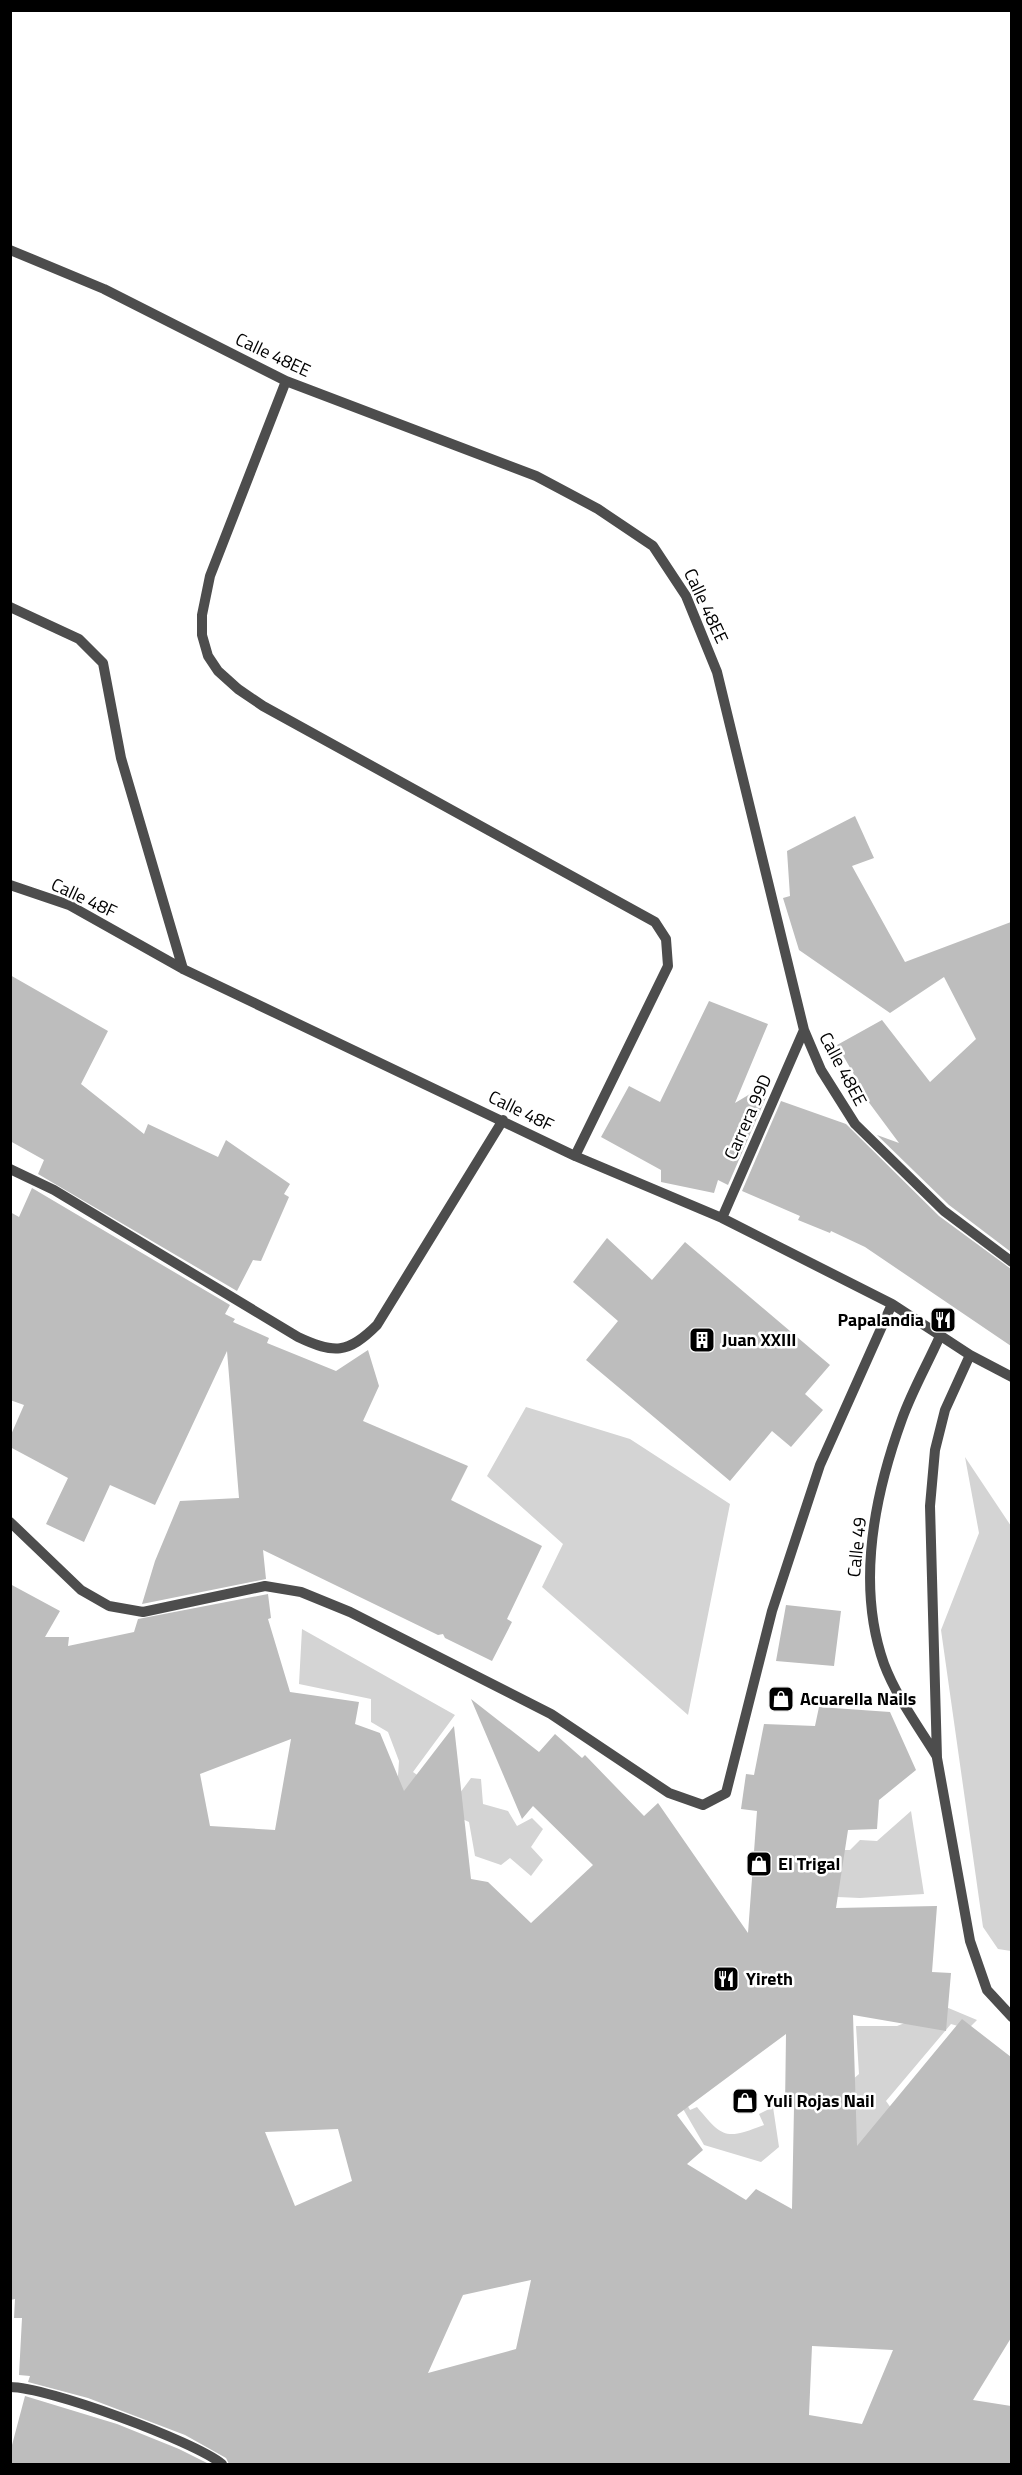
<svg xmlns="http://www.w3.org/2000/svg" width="1022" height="2475" font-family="'Titillium Web',sans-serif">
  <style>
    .green { fill: #d4d4d4 }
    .building { fill: #bdbdbd; fill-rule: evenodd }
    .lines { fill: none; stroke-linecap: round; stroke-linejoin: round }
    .minor { stroke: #4d4d4d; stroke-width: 10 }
    .labels { text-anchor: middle; stroke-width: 5; stroke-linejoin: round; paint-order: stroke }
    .street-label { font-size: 18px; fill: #000; stroke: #fff }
    .poi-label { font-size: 18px; font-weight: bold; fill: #000; stroke: #fff; text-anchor: start }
  </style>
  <rect width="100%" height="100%" fill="#fff"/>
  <!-- green -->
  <path class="green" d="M 526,1407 L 630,1439 L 730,1504 L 688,1715 L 542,1587 L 563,1544 L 487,1476 Z
    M 965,1457 L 1011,1526 L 1011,1951 L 998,1949 L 983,1927 L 941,1630 L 979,1533 Z
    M 302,1629 L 455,1715 L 413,1772 L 454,1801 L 471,1778 L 481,1779 L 483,1804 L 508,1811 L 517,1826 L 532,1818 L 543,1829 L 531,1847 L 543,1860 L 531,1876 L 510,1858 L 501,1865 L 475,1856 L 469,1822 L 397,1790 L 399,1761 L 388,1732 L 371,1722 L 371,1699 L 299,1684 Z
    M 911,1811 L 924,1894 L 860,1898 L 815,1896 L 816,1850 L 850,1850 L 860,1840 L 877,1841 Z
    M 946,2007 L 977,2020 L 968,2029 L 951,2024 L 886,2101 L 891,2108 L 871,2141 L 818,2165 L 852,2080 L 859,2074 L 856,2026 L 897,2026 Z
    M 669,2073 L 690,2110 L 697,2107 C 723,2138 725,2140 764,2125 L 759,2114 L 773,2107 L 779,2147 L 761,2162 L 704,2145 L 664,2076 Z"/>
  <!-- building -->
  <path class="building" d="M 855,816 L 874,858 L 852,866 L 905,962 L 1011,922 L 1011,1252 L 949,1205 L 877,1135 L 899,1143 L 853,1081 L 856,1078 L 837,1045 L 882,1020 L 930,1082 L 976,1039 L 944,977 L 890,1013 L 799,950 L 783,898 L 790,896 L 787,851 Z
    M 10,975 L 108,1031 L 81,1084 L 144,1134 L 148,1124 L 218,1157 L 226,1140 L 290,1184 L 284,1194 L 289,1197 L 261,1261 L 253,1260 L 237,1291 L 38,1174 L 44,1160 L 10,1141 Z
    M 709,1001 L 768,1024 L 735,1103 L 755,1091 L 767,1095 L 728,1185 L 718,1180 L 714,1193 L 661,1182 L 661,1170 L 601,1137 L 629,1086 L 660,1102 Z
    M 781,1101 L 846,1124 L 939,1216 L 1011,1269 L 1011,1346 L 865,1247 L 831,1231 L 830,1233 L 798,1220 L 800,1216 L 742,1191 Z
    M 32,1188 L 230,1305 L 225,1314 L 235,1319 L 233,1322 L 269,1338 L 267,1343 L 336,1371 L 368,1350 L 379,1386 L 363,1421 L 468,1466 L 451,1500 L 542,1546 L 507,1619 L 512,1622 L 492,1661 L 445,1638 L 443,1634 L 438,1635 L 263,1550 L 266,1579 L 142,1604 L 155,1561 L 180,1501 L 239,1498 L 227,1351 L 155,1505 L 110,1485 L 84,1542 L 46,1524 L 68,1478 L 10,1447 L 10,1437 L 24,1405 L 10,1400 L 10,1212 L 19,1217 Z
    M 607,1238 L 652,1280 L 685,1242 L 830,1365 L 805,1394 L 823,1410 L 791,1447 L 772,1431 L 730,1481 L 586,1360 L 618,1321 L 573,1282 Z
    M 10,1584 L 60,1611 L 45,1637 L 69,1637 L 68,1646 L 134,1632 L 138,1619 L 268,1594 L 271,1618 L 268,1619 L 290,1692 L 359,1702 L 355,1724 L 380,1733 L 404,1791 L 454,1726 L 471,1879 L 488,1882 L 531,1923 L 593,1865 L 533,1806 L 522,1819 L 471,1699 L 539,1752 L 555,1734 L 582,1758 L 585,1755 L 644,1816 L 658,1803 L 748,1933 L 757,1811 L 741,1809 L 746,1774 L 754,1775 L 764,1724 L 815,1726 L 819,1707 L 890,1712 L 916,1770 L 879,1800 L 877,1829 L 848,1830 L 836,1908 L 937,1906 L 932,1972 L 951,1973 L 946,2031 L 853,2015 L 857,2146 L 962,2019 L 1011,2057 L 1011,2338 L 973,2400 L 1011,2406 L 1011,2464 L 229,2464 L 226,2458 L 185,2435 L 88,2398 L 28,2382 L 30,2376 L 19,2375 L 22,2318 L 14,2318 L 15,2299 L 10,2300 ZM 291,1739 L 275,1830 L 210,1826 L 200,1774 ZM 786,2034 L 785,2107 L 794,2107 L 792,2209 L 756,2189 L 746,2200 L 687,2164 L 703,2150 L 677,2115 ZM 338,2129 L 352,2181 L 295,2206 L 265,2132 ZM 531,2280 L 516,2349 L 428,2373 L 463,2295 ZM 812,2346 L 893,2350 L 862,2424 L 809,2415 Z
    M 786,1605 L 841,1611 L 834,1666 L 776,1661 Z
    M 25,2396 L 117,2424 L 179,2449 L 209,2464 L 12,2464 L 12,2445 Z"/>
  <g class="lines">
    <!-- minor -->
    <path class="minor" d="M 10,250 L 104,289 L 286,381 L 536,476 L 598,509 L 653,546 L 686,596 L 717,672 L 804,1030 L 821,1070 L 855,1124 L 944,1211 L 1012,1262
      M 286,381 L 210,576 L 202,615 L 202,635 L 208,656 L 218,671 L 238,689 L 263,706 L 655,922 L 666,939 L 668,966 L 575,1156
      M 10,607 L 79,639 L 103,663 L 121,758 L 183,969
      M 10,885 L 69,905 L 183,969 L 575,1156 L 722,1218 L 892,1304 L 970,1355 L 1012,1377
      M 10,1169 L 54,1190 L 298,1337 C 334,1354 348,1354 377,1325 L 503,1120
      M 722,1218 L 804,1030
      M 970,1355 L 945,1410 L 935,1450 L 930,1506 L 937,1758 L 970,1941 L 987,1990 L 1012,2017
      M 10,1522 L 81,1590 L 109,1606 L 143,1612 L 265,1586 L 301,1592 L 350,1612 L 551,1714 L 669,1793 L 703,1805 L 726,1793 L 772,1611 L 820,1465 L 892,1304
      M 936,1755 C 918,1726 896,1696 884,1664 C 856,1585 874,1496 902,1419 C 912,1391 928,1363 940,1336
      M 10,2387 C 47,2387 194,2441 222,2464"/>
  </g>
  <!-- icons -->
  <defs>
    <g id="restaurant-square" transform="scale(1.35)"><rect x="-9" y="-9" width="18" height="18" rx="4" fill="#000" stroke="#fff"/><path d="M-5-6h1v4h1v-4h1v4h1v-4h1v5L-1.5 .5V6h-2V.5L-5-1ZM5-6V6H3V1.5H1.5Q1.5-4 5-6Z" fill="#fff"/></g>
    <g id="building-square" transform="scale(1.35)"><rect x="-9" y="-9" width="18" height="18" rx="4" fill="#000" stroke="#fff"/><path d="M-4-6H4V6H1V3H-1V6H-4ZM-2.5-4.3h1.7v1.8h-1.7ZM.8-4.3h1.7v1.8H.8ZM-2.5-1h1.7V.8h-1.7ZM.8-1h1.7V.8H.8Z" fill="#fff"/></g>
    <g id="shop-square" transform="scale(1.35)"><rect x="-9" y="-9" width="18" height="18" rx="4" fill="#000" stroke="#fff"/><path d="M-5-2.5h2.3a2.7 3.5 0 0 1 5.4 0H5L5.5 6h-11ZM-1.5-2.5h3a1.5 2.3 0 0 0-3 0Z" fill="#fff"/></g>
  </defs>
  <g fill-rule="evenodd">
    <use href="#restaurant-square" x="943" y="1320"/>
    <use href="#building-square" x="702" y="1340"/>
    <use href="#shop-square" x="781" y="1699"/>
    <use href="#shop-square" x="759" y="1864"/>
    <use href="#restaurant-square" x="726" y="1979"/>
    <use href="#shop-square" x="745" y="2101"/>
  </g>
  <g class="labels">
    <!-- street labels -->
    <g class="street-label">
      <text transform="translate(273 355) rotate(25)" y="6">Calle 48EE</text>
      <text transform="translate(706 606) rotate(65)" y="6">Calle 48EE</text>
      <text transform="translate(84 898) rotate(25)" y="6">Calle 48F</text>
      <text transform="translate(843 1069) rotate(62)" y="6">Calle 48EE</text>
      <text transform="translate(521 1111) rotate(26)" y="6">Calle 48F</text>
      <text transform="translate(748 1117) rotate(-66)" y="6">Carrera 99D</text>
      <text transform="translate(857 1547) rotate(-84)" y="6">Calle 49</text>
    </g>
    <!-- poi labels -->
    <g class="poi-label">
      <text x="924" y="1326" text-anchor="end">Papalandia</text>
      <text x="722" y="1346">Juan XXIII</text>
      <text x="800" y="1705">Acuarella Nails</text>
      <text x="778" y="1870">El Trigal</text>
      <text x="746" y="1985">Yireth</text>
      <text x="764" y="2107">Yuli Rojas Nail</text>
    </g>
  </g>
  <!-- border -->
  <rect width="1022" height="2475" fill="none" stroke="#000000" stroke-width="24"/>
</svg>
